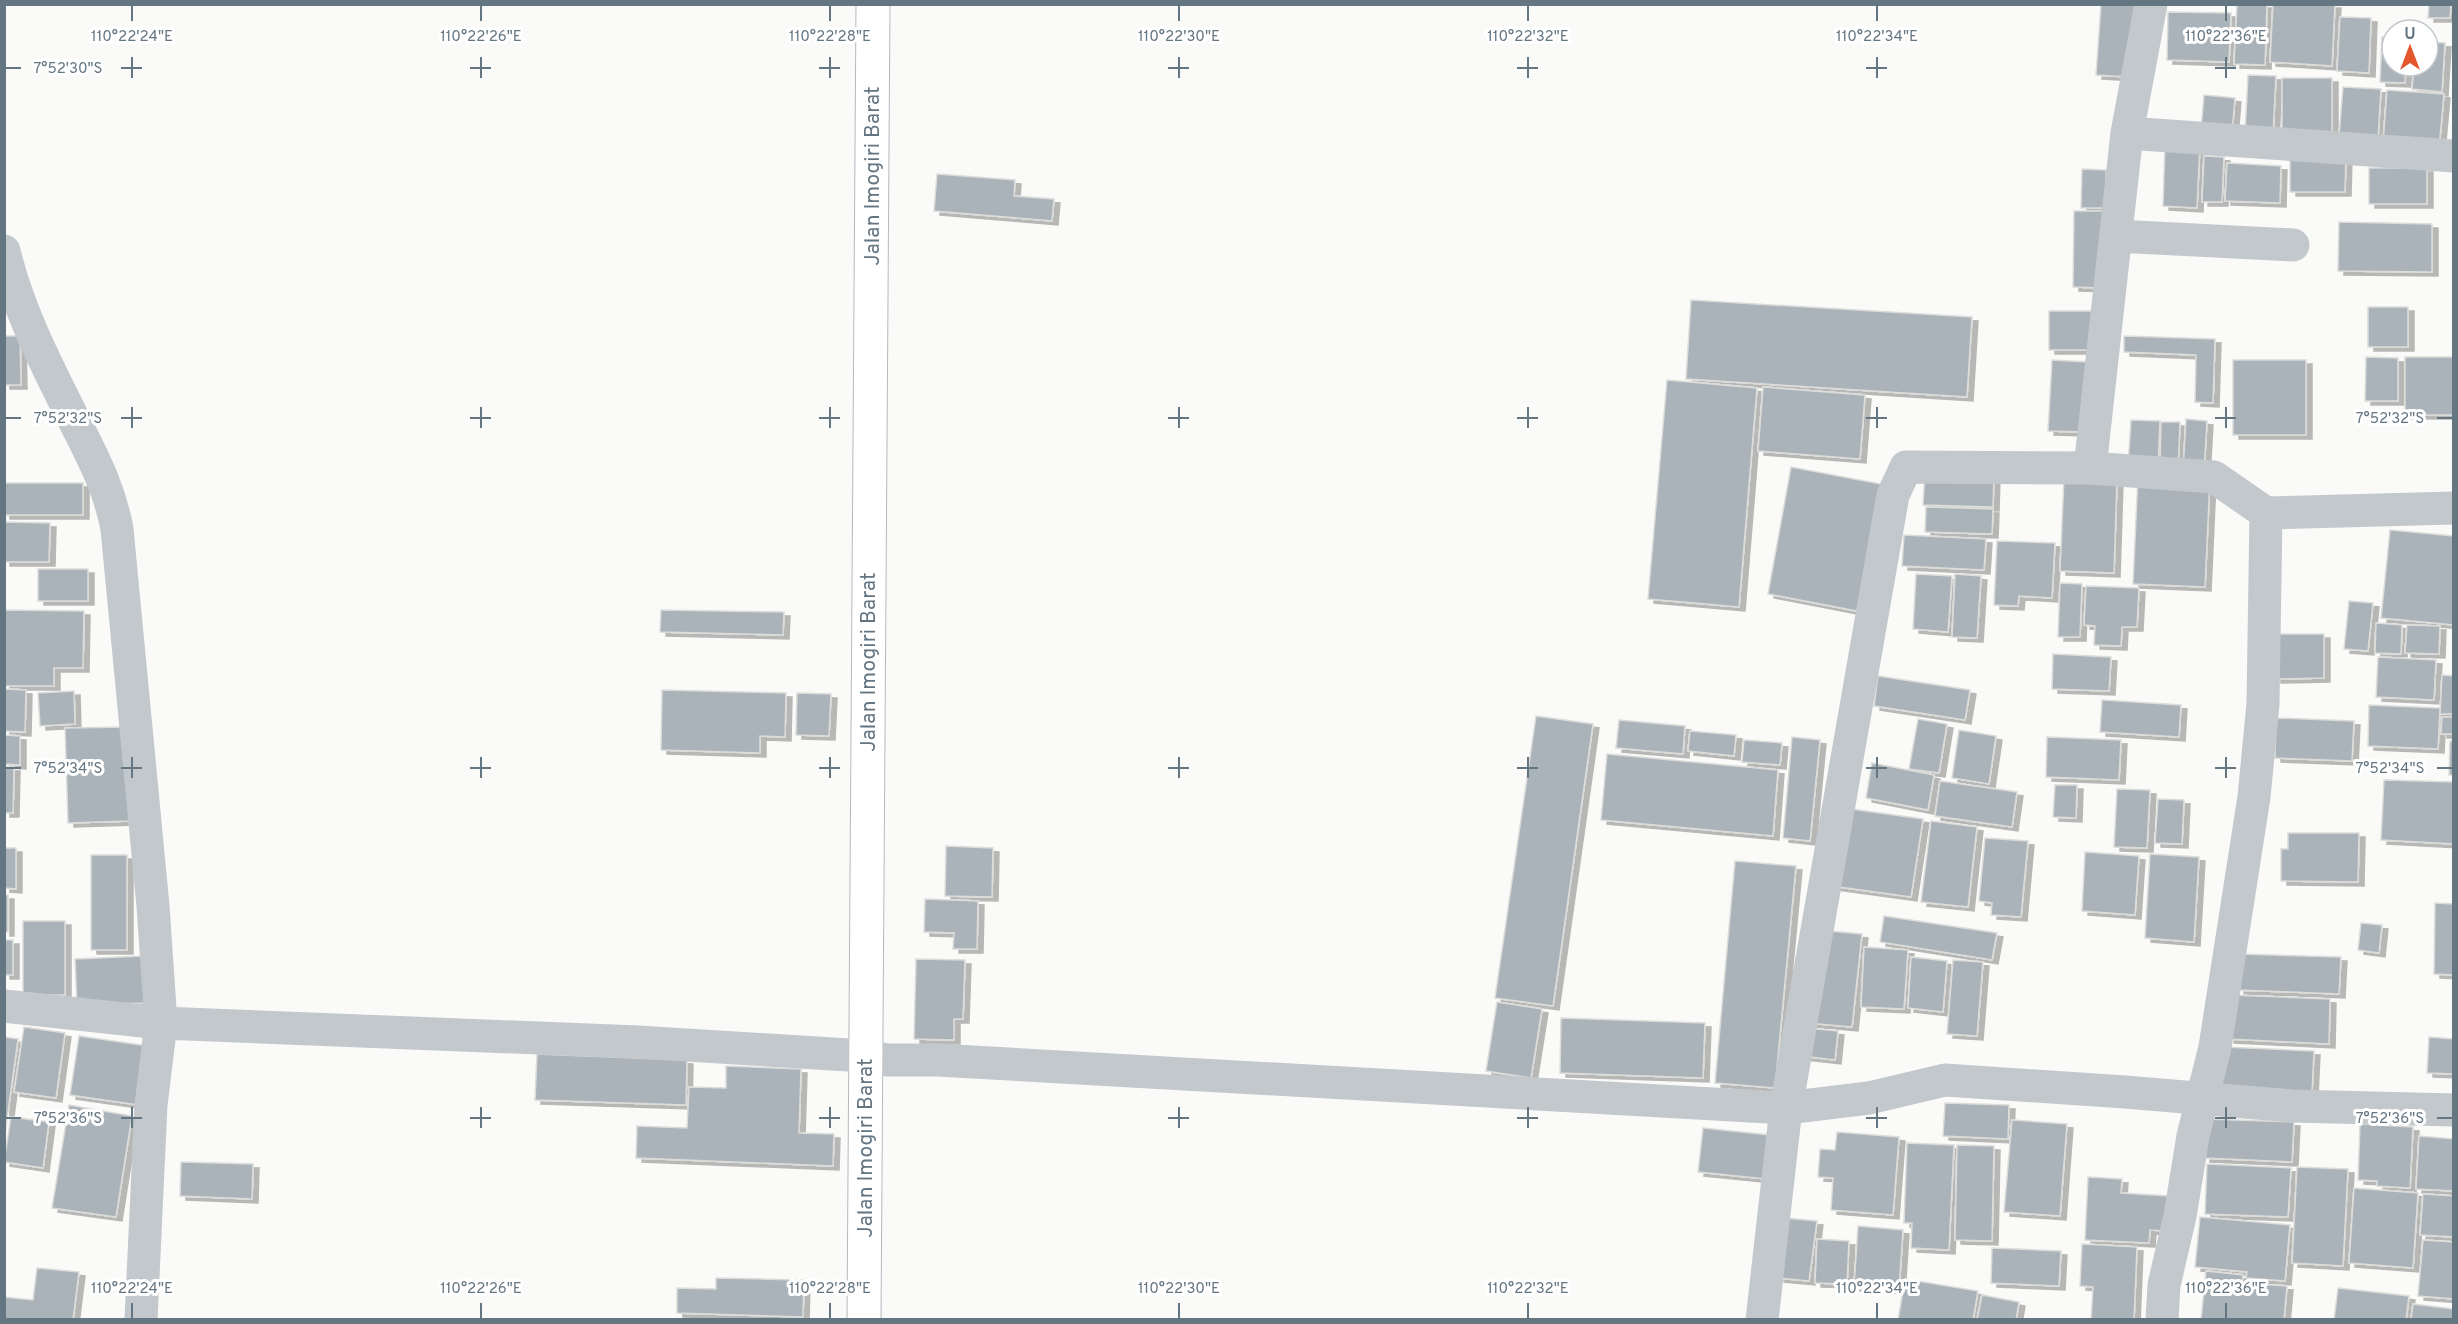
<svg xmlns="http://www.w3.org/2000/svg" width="2458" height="1324" font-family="Overpass,sans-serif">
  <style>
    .building { fill: #aab3b9; stroke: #dcdcda; stroke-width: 1.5; filter: url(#shadow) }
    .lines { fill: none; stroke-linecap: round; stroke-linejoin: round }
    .secondary-casing { stroke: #b3babf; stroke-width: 35 }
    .minor { stroke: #c3c8cc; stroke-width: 33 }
    .secondary { stroke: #fff; stroke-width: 33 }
    .ticks { fill: none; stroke: #657683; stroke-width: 2 }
    .labels { text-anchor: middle; stroke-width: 6; stroke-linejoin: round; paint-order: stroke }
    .street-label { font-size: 21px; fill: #657683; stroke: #fff }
    .ticks-label { font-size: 15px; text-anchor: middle; fill: #657683; stroke: #fff; stroke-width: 6; stroke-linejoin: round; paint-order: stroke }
  </style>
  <defs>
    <filter id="shadow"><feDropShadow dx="6" dy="4" stdDeviation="0" flood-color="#0004"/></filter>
  </defs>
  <rect width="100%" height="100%" fill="#fafaf8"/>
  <!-- building -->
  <path class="building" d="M 2101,4 L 2135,4 L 2129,77 L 2096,75 Z
    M 2237,4 L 2267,4 L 2265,65 L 2234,64 Z
    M 2273,4 L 2335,4 L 2332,66 L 2270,62 Z
    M 2429,4 L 2451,4 L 2450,18 L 2428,18 Z
    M 2168,12 L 2231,13 L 2229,62 L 2167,60 Z
    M 2340,17 L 2371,18 L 2369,73 L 2337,71 Z
    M 2382,37 L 2392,37 L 2392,66 L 2406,66 L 2405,83 L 2380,82 Z
    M 2428,42 L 2445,43 L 2442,92 L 2412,89 L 2414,66 L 2428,66 Z
    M 2248,75 L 2276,76 L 2273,135 L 2245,134 Z
    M 2282,78 L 2332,78 L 2332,132 L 2282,131 Z
    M 2343,87 L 2381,89 L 2378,138 L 2339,136 Z
    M 2387,90 L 2444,94 L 2439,148 L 2383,143 Z
    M 2204,95 L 2235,98 L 2232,133 L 2201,129 Z
    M 2165,143 L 2200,144 L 2197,208 L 2163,206 Z
    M 2290,153 L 2346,153 L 2345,192 L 2290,192 Z
    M 2204,156 L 2224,157 L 2222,202 L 2202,202 Z
    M 2227,163 L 2281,166 L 2280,203 L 2225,201 Z
    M 2369,168 L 2427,168 L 2427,204 L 2369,204 Z
    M 2082,169 L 2106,170 L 2106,208 L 2081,208 Z
    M 937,174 L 1015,180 L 1014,196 L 1054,199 L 1052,221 L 934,211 Z
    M 2074,211 L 2106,211 L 2106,288 L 2073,287 Z
    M 2339,222 L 2432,224 L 2432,272 L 2338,271 Z
    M 1691,300 L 1972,317 L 1967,397 L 1686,379 Z
    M 2368,307 L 2408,307 L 2408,347 L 2368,347 Z
    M 2049,311 L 2094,311 L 2094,350 L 2049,350 Z
    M 4,336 L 20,336 L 21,385 L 4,385 Z
    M 2124,336 L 2215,339 L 2213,403 L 2195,402 L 2196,355 L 2124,352 Z
    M 2366,357 L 2398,358 L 2398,401 L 2365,401 Z
    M 2405,357 L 2454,357 L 2454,415 L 2405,415 Z
    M 2052,360 L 2088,362 L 2084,432 L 2048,431 Z
    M 2233,360 L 2306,360 L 2306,435 L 2233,435 Z
    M 1667,380 L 1757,388 L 1739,607 L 1648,599 Z
    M 1763,387 L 1865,395 L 1860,459 L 1758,451 Z
    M 2186,419 L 2207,421 L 2204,472 L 2183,471 Z
    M 2131,420 L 2160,421 L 2158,467 L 2128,465 Z
    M 2161,422 L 2180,422 L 2178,469 L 2160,468 Z
    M 1791,467 L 1881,484 L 1857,611 L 1768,594 Z
    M 1925,471 L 1994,474 L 1993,507 L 1923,505 Z
    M 2138,475 L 2210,478 L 2205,587 L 2133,584 Z
    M 2064,477 L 2117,480 L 2114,573 L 2060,571 Z
    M 4,483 L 83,483 L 83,515 L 4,515 Z
    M 1926,507 L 1993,509 L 1992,534 L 1925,532 Z
    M 4,522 L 50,523 L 49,562 L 4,562 Z
    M 2390,530 L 2454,536 L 2454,625 L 2381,618 Z
    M 1904,535 L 1986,539 L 1984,570 L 1902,566 Z
    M 1997,541 L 2055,543 L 2052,598 L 2019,596 L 2018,606 L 1994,605 Z
    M 38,569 L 88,569 L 88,601 L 38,601 Z
    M 1916,574 L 1952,576 L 1948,632 L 1913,629 Z
    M 1955,574 L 1981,576 L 1977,638 L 1952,637 Z
    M 2060,583 L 2082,584 L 2080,637 L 2058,637 Z
    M 2086,586 L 2139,588 L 2137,627 L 2122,627 L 2121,646 L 2094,645 L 2095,626 L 2084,625 Z
    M 2349,601 L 2373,603 L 2368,651 L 2344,649 Z
    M 4,610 L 84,611 L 83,668 L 54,668 L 54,686 L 4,686 Z
    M 661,610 L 784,612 L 783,635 L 660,632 Z
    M 2376,623 L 2402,625 L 2401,654 L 2375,653 Z
    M 2407,625 L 2440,626 L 2439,654 L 2405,653 Z
    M 2275,634 L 2324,634 L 2324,678 L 2275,679 Z
    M 2053,654 L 2111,657 L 2109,691 L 2052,689 Z
    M 2378,657 L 2436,660 L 2434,700 L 2376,697 Z
    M 2442,675 L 2454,676 L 2454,714 L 2440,714 Z
    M 1878,676 L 1970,690 L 1965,720 L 1874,706 Z
    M 4,689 L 26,690 L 25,732 L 4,731 Z
    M 662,690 L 786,693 L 785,737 L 760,736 L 760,753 L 661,750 Z
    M 74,691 L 75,724 L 40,726 L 38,693 Z
    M 797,693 L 831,694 L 829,736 L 796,735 Z
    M 2102,700 L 2181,705 L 2179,737 L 2100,732 Z
    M 2369,705 L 2440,708 L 2438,749 L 2368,746 Z
    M 1536,716 L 1593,724 L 1553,1006 L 1495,998 Z
    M 2442,717 L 2454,717 L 2454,734 L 2441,734 Z
    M 2276,718 L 2354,721 L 2352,761 L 2275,758 Z
    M 1918,719 L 1947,724 L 1939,773 L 1909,769 Z
    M 1619,720 L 1685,726 L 1683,754 L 1616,748 Z
    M 127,727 L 129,821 L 68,823 L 65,728 Z
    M 1959,730 L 1996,736 L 1989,784 L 1952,778 Z
    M 1690,731 L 1736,735 L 1734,756 L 1688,751 Z
    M 4,735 L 20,736 L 20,765 L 4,764 Z
    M 1792,737 L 1820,740 L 1810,841 L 1783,838 Z
    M 2047,737 L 2121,740 L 2119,780 L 2046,777 Z
    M 1744,740 L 1782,743 L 1780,765 L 1742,762 Z
    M 2450,741 L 2454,741 L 2454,775 L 2449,775 Z
    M 1607,754 L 1778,770 L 1773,836 L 1601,820 Z
    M 1872,763 L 1934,775 L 1928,810 L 1866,798 Z
    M 4,767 L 14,767 L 13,813 L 4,813 Z
    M 2384,780 L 2454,782 L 2454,844 L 2381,840 Z
    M 1940,781 L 2017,792 L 2012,827 L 1935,816 Z
    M 2055,785 L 2077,785 L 2076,818 L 2053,817 Z
    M 2117,789 L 2150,790 L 2147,848 L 2114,847 Z
    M 2158,799 L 2184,800 L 2182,844 L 2155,843 Z
    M 1844,808 L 1923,819 L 1911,897 L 1832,886 Z
    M 1931,821 L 1977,827 L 1968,907 L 1921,902 Z
    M 2288,833 L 2359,833 L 2358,882 L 2281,881 L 2281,849 L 2288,849 Z
    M 1985,838 L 2028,841 L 2021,917 L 1991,915 L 1992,903 L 1979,901 Z
    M 946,846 L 993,848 L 992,897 L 945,896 Z
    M 4,848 L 16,848 L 16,889 L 4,888 Z
    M 2085,852 L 2139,856 L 2135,915 L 2082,911 Z
    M 2150,854 L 2199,857 L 2194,942 L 2145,938 Z
    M 91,855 L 127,855 L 127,950 L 91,950 Z
    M 1735,861 L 1796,866 L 1775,1088 L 1715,1083 Z
    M 4,895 L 8,895 L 8,932 L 4,932 Z
    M 925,899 L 978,901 L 977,949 L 953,949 L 954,933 L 924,932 Z
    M 2435,903 L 2454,904 L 2454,975 L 2434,974 Z
    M 1884,916 L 1997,933 L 1992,960 L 1880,942 Z
    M 23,921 L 65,921 L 65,995 L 23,995 Z
    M 2361,923 L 2382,925 L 2379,953 L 2358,950 Z
    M 1818,930 L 1862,934 L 1852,1027 L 1808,1023 Z
    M 4,940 L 13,940 L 13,975 L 4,975 Z
    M 1864,947 L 1908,950 L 1904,1009 L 1861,1007 Z
    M 2240,954 L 2341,957 L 2339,994 L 2238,990 Z
    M 143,956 L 145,1003 L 77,1005 L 75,959 Z
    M 1911,957 L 1947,961 L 1943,1012 L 1908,1008 Z
    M 916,959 L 965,960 L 963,1019 L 954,1019 L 954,1040 L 914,1039 Z
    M 1953,960 L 1983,962 L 1977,1036 L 1947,1034 Z
    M 2230,995 L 2330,999 L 2329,1044 L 2228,1039 Z
    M 1497,1002 L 1542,1009 L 1531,1078 L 1486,1071 Z
    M 1561,1018 L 1705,1023 L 1703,1078 L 1560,1073 Z
    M 24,1027 L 65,1033 L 56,1098 L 14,1092 Z
    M 1805,1028 L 1838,1031 L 1835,1060 L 1801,1056 Z
    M 79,1036 L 148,1046 L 138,1105 L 70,1095 Z
    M 4,1037 L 18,1039 L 5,1134 L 4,1134 Z
    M 2429,1037 L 2454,1039 L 2454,1074 L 2427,1073 Z
    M 2224,1047 L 2314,1051 L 2312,1092 L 2222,1088 Z
    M 537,1054 L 687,1060 L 686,1105 L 535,1100 Z
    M 726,1066 L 801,1069 L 799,1133 L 834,1134 L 833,1166 L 636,1158 L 637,1126 L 687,1128 L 689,1087 L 726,1088 Z
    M 1945,1103 L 2009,1105 L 2008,1139 L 1943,1136 Z
    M 69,1105 L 132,1116 L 116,1217 L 52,1208 Z
    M 11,1117 L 49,1122 L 43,1168 L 4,1162 Z
    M 2206,1119 L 2294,1122 L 2292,1162 L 2204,1158 Z
    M 2012,1120 L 2067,1124 L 2060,1216 L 2004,1212 Z
    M 2360,1124 L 2413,1127 L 2410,1188 L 2377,1186 L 2377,1181 L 2358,1180 Z
    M 1703,1128 L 1770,1135 L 1766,1179 L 1698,1172 Z
    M 1837,1132 L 1899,1137 L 1893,1215 L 1831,1210 L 1833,1178 L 1818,1177 L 1820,1149 L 1835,1150 Z
    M 2419,1136 L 2454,1139 L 2454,1191 L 2416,1189 Z
    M 1907,1143 L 1954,1145 L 1949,1250 L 1911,1248 L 1912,1223 L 1904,1223 Z
    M 1957,1145 L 1994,1146 L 1992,1241 L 1955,1240 Z
    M 181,1162 L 253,1164 L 252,1199 L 180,1196 Z
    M 2207,1164 L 2291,1168 L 2288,1217 L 2205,1214 Z
    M 2297,1167 L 2348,1169 L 2343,1266 L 2292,1263 Z
    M 2088,1177 L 2122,1179 L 2121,1193 L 2170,1196 L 2168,1231 L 2150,1230 L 2149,1243 L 2085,1240 Z
    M 2354,1188 L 2418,1193 L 2413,1268 L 2349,1263 Z
    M 2423,1194 L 2454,1196 L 2454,1237 L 2420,1235 Z
    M 2200,1217 L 2290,1225 L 2285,1281 L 2246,1278 L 2247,1272 L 2195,1267 Z
    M 1785,1218 L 1817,1221 L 1809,1281 L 1778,1278 Z
    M 1858,1226 L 1903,1230 L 1899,1290 L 1854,1287 Z
    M 1817,1239 L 1849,1241 L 1847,1284 L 1815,1283 Z
    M 2423,1240 L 2454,1242 L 2454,1299 L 2418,1296 Z
    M 2082,1244 L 2137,1247 L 2134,1320 L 2091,1320 L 2093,1287 L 2080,1286 Z
    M 1992,1248 L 2061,1251 L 2059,1286 L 1991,1283 Z
    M 37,1268 L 79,1272 L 73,1320 L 4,1320 L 4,1297 L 33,1300 Z
    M 2206,1271 L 2243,1275 L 2242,1283 L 2287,1286 L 2284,1320 L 2201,1320 Z
    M 716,1278 L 804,1280 L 803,1317 L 677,1313 L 677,1288 L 716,1289 Z
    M 1905,1279 L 1978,1291 L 1973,1320 L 1898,1320 Z
    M 2338,1288 L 2409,1296 L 2406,1320 L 2334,1320 Z
    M 1982,1295 L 2019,1302 L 2016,1320 L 1977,1320 Z
    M 2413,1304 L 2454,1309 L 2454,1320 L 2411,1320 Z"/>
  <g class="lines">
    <!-- secondary casing -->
    <g class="secondary-casing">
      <path id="secondary" d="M 864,1320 L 873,4"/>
    </g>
    <!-- minor -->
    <path class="minor" d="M 2127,133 L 2454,156
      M 2116,236 L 2293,245
      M 4,251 C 18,310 46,364 73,418 C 92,456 109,486 117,529 L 153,906 L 161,1023 L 151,1105 L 141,1320
      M 2090,468 L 2127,133 L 2151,4
      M 4,1006 L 161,1023 L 638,1042 L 865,1056 L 888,1060 L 937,1060 L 1786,1108 L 1869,1098 L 1945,1080 L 2125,1092 L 2292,1106 L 2454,1110
      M 1762,1320 L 1786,1108 L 1893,495 L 1906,467 L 2090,468 L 2214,477 L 2266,513 L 2454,508
      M 2162,1320 L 2164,1285 L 2180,1216 L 2193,1136 L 2215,1047 L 2254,797 L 2263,704 L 2266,513"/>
    <!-- secondary -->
    <use href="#secondary" class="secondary"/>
  </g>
  <!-- ticks -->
  <path class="ticks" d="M 132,6 L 132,21M 481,6 L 481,21M 830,6 L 830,21M 1179,6 L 1179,21M 1528,6 L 1528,21M 1877,6 L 1877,21M 2226,6 L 2226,21M 132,57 L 132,78M 481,57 L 481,78M 830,57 L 830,78M 1179,57 L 1179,78M 1528,57 L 1528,78M 1877,57 L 1877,78M 2226,57 L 2226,78M 6,68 L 21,68M 121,68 L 142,68M 470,68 L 491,68M 819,68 L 840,68M 1168,68 L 1189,68M 1517,68 L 1538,68M 1866,68 L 1887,68M 2215,68 L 2236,68M 132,407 L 132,428M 481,407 L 481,428M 830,407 L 830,428M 1179,407 L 1179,428M 1528,407 L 1528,428M 1877,407 L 1877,428M 2226,407 L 2226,428M 6,418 L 21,418M 121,418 L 142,418M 470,418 L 491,418M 819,418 L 840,418M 1168,418 L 1189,418M 1517,418 L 1538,418M 1866,418 L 1887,418M 2215,418 L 2236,418M 2437,418 L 2452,418M 132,757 L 132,778M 481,757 L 481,778M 830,757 L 830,778M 1179,757 L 1179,778M 1528,757 L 1528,778M 1877,757 L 1877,778M 2226,757 L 2226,778M 6,768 L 21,768M 121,768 L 142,768M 470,768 L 491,768M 819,768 L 840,768M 1168,768 L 1189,768M 1517,768 L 1538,768M 1866,768 L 1887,768M 2215,768 L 2236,768M 2437,768 L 2452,768M 132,1107 L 132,1128M 481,1107 L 481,1128M 830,1107 L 830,1128M 1179,1107 L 1179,1128M 1528,1107 L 1528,1128M 1877,1107 L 1877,1128M 2226,1107 L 2226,1128M 6,1118 L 21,1118M 121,1118 L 142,1118M 470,1118 L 491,1118M 819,1118 L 840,1118M 1168,1118 L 1189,1118M 1517,1118 L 1538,1118M 1866,1118 L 1887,1118M 2215,1118 L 2236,1118M 2437,1118 L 2452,1118M 132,1303 L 132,1318M 481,1303 L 481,1318M 830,1303 L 830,1318M 1179,1303 L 1179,1318M 1528,1303 L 1528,1318M 1877,1303 L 1877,1318M 2226,1303 L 2226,1318"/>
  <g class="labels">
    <!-- street labels -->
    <g class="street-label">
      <text transform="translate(872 176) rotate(-90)" y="7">Jalan Imogiri Barat</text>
      <text transform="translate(868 662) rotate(-90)" y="7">Jalan Imogiri Barat</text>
      <text transform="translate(865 1148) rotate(-90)" y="7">Jalan Imogiri Barat</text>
    </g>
  </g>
  <g class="ticks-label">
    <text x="132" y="41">110°22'24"E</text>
    <text x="481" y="41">110°22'26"E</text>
    <text x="830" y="41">110°22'28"E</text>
    <text x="1179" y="41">110°22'30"E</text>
    <text x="1528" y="41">110°22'32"E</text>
    <text x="1877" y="41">110°22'34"E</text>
    <text x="2226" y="41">110°22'36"E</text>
    <text x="68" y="73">7°52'30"S</text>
    <text x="68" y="423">7°52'32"S</text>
    <text x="2390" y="423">7°52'32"S</text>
    <text x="68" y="773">7°52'34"S</text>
    <text x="2390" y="773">7°52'34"S</text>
    <text x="68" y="1123">7°52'36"S</text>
    <text x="2390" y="1123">7°52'36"S</text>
    <text x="132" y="1293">110°22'24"E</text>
    <text x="481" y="1293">110°22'26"E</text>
    <text x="830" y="1293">110°22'28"E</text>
    <text x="1179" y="1293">110°22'30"E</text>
    <text x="1528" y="1293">110°22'32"E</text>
    <text x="1877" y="1293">110°22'34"E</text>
    <text x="2226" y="1293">110°22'36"E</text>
  </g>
  <!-- border -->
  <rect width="2458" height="1324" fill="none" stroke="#657683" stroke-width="12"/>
  <!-- north arrow -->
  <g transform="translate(2410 48)"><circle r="28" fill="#ffffff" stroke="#c1c8cd" stroke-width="1.5"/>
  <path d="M0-4.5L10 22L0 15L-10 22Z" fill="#e4572e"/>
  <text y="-9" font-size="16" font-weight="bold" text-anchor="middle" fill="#657683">U</text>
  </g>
</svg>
